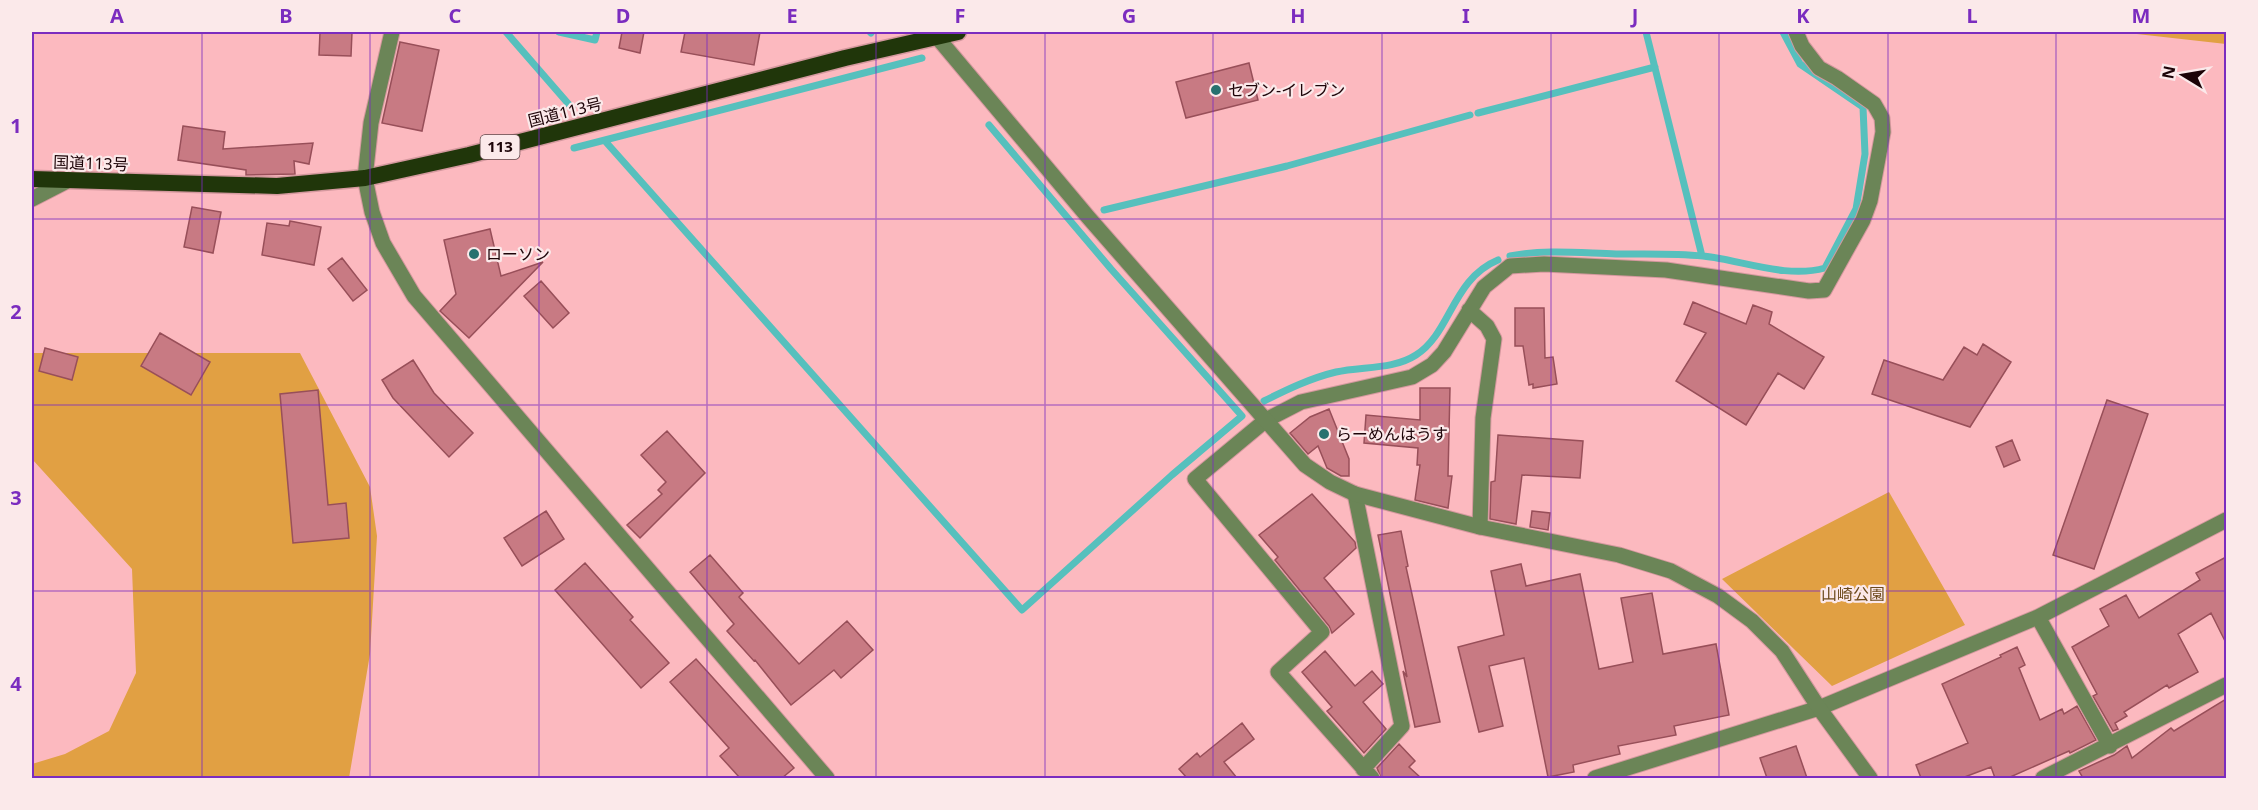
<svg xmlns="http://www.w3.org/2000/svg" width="2258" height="810" font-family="'Noto Sans','Noto Sans JP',sans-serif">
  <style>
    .green { fill: #e1a043 }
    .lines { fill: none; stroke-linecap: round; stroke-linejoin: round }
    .stream { stroke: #56c0bd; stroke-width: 7 }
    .building { fill: #c87a83; stroke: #984f59; stroke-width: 1.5 }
    .minor-casing { stroke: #d4989e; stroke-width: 17 }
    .tertiary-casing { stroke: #d4989e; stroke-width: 17 }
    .trunk-casing { stroke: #d4989e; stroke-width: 19 }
    .minor { stroke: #6b8557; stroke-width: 15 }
    .tertiary { stroke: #6b8557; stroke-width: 15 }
    .trunk { stroke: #20360a; stroke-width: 16 }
    .grid { fill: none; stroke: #7b2cbf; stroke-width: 1.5; stroke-opacity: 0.55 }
    .poi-dot { fill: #27716f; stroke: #fbe9ea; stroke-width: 2 }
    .labels { text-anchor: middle; stroke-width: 4.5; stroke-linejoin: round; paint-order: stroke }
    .shield { fill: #fbe9ea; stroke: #5f484b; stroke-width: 1.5 }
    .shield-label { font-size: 15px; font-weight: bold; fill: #1c0307 }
    .poi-label { font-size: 16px; fill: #1c0307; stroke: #fbe9ea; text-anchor: start }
    .street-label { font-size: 16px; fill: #1c0307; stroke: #fbe9ea }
    .park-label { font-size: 16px; fill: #6c4a1b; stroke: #fbe9ea }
    .neatline { fill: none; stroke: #7b2cbf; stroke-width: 2 }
    .grid-label { font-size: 20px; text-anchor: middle; font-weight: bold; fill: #7b2cbf }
  </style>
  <rect width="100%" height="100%" fill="#fcb9bf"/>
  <!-- green -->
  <path class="green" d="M 2119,32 L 2226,32 L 2226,44 Z
    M 32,353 L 300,353 L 370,487 L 377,536 L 370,654 L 349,778 L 32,778 L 32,764 L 65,754 L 109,731 L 136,673 L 132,569 L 32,459 Z
    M 1889,492 L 1965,625 L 1832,686 L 1722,579 Z"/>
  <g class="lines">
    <!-- stream -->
    <path class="stream" d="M 506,32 L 572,108
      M 559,32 L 595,40 L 597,32
      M 870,32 L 871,33
      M 1646,32 L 1702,256
      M 1478,113 L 1655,67
      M 605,141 L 1022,610 L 1172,475 L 1242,416 L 1111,269 L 989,125
      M 574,148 L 922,58
      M 1104,210 L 1287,166 L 1470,115
      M 1510,256 C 1545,249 1580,253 1616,254 C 1644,254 1674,253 1703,256 C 1742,260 1786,279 1825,268 L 1856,209 L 1865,154 L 1863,107 L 1800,64 L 1783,32
      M 1264,401 C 1288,389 1311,378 1336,372 C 1362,366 1393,370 1416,355 C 1451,333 1452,279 1498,260"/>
  </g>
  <!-- building -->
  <path class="building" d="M 320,32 L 352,32 L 351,56 L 319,55 Z
    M 622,32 L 644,32 L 640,53 L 619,48 Z
    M 685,32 L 760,32 L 754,65 L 681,52 Z
    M 400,42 L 439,50 L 422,131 L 382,123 Z
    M 1249,63 L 1258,100 L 1186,118 L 1176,82 Z
    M 183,126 L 225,132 L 223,149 L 313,143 L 309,164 L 294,161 L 295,174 L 246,175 L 246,170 L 178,160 Z
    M 192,207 L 221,212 L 213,253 L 184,247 Z
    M 290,221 L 321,227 L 314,265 L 262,255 L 267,223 L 289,226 Z
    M 490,229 L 501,276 L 543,262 L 469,338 L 440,311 L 456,294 L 444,240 Z
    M 342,258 L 367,290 L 353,301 L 328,269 Z
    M 541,281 L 569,313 L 553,328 L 524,296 Z
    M 1693,302 L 1746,324 L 1753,305 L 1772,312 L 1769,324 L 1824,357 L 1804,389 L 1778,373 L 1746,425 L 1676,381 L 1706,333 L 1684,324 Z
    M 1515,308 L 1544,308 L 1545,358 L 1553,357 L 1557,384 L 1533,388 L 1533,384 L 1529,385 L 1523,346 L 1515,346 Z
    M 160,333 L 210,362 L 191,395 L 141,366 Z
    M 1983,344 L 2011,362 L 1970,427 L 1872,394 L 1884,360 L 1943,380 L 1964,347 L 1977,355 Z
    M 45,348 L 78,357 L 72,380 L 39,371 Z
    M 413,360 L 434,393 L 473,433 L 449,457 L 393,398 L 382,380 Z
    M 1420,388 L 1450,388 L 1448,476 L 1452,476 L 1448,508 L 1415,500 L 1420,465 L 1417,465 L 1418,448 L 1364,443 L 1366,415 L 1420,420 Z
    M 318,390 L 328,505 L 346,503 L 349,538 L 293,543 L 280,394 Z
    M 2107,400 L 2148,414 L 2094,569 L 2053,555 Z
    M 1329,409 L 1349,459 L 1349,476 L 1341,476 L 1327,468 L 1318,446 L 1308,454 L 1290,433 L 1310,417 Z
    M 667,431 L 705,473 L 640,538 L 627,525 L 662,494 L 658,490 L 666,482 L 641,455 Z
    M 1498,435 L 1583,441 L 1580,478 L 1522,475 L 1516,524 L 1490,519 L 1491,482 L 1495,481 Z
    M 2012,440 L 2020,460 L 2004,467 L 1996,447 Z
    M 1312,494 L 1355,542 L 1356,548 L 1324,578 L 1354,614 L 1332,633 L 1329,626 L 1275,560 L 1278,557 L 1259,535 Z
    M 546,511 L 564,539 L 522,566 L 504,538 Z
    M 1532,511 L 1550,513 L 1548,530 L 1530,527 Z
    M 1401,531 L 1408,566 L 1406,567 L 1440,722 L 1415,727 L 1403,671 L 1407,677 L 1378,535 Z
    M 710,555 L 743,593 L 739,597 L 799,664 L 847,621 L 873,650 L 841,678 L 834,670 L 791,705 L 755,660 L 754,661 L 727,631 L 734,624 L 690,572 Z
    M 2226,557 L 2226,643 L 2211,613 L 2178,634 L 2198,672 L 2169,688 L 2167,685 L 2124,712 L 2127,716 L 2115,723 L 2118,729 L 2113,731 L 2093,696 L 2097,694 L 2072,647 L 2109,626 L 2100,609 L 2126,595 L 2139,618 L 2200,580 L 2196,573 Z
    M 585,563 L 633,617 L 630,620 L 669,663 L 641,688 L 555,590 Z
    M 1521,564 L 1526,586 L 1580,574 L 1599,669 L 1633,662 L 1621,598 L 1652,593 L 1663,654 L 1716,644 L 1729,715 L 1674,726 L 1676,735 L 1618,746 L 1620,754 L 1573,765 L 1574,772 L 1548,777 L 1524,658 L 1489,666 L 1503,726 L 1479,732 L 1458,647 L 1504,635 L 1491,571 Z
    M 2017,647 L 2025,665 L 2019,668 L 2040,720 L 2062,709 L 2064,714 L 2077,706 L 2096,740 L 2070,753 L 2069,751 L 2008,778 L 1995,778 L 1991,767 L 1962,778 L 1921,778 L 1916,765 L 1968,743 L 1942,684 L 2001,657 L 2000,655 Z
    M 1325,651 L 1355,686 L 1372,671 L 1383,684 L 1363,702 L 1386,729 L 1364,753 L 1327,711 L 1332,707 L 1302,672 Z
    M 696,659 L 794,768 L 782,778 L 740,778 L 720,756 L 729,748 L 670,682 Z
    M 2226,699 L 2226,778 L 2083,778 L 2079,771 L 2114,755 L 2127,746 L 2132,758 L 2171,728 L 2174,731 Z
    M 1242,723 L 1254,739 L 1224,762 L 1237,778 L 1187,778 L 1179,769 L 1197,753 L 1200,757 Z
    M 1399,744 L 1415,761 L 1409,767 L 1421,778 L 1381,778 L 1377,768 Z
    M 1796,746 L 1807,778 L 1767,778 L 1760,758 Z"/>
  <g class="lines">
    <!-- minor casing -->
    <g class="minor-casing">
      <path id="minor" d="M 32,199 L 69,180
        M 1469,310 L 1487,326 L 1494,339 L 1483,418 L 1480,527
        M 1355,494 L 1402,726 L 1363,769
        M 2038,617 L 2110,746
        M 1372,778 L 1278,672 L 1322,632 L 1195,479 L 1266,420 L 1301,402 L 1412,377 L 1432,365 L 1444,352 L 1484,287 L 1510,266 L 1544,264 L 1666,270 L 1809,291 L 1824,290 L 1863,220 L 1870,201 L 1883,132 L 1882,118 L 1874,104 L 1837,78 L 1819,68 L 1802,46 L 1796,32
        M 1595,778 L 1819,708 L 2038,617 L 2226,520
        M 2043,778 L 2226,685"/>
    </g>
    <!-- tertiary casing -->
    <g class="tertiary-casing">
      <path id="tertiary" d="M 392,32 L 371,123 L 365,178 L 372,212 L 383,243 L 414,296 L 827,778
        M 937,37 L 1088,217 L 1305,465 L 1330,482 L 1355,494 L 1480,527 L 1619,555 L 1671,571 L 1718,596 L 1752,621 L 1782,651 L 1819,708 L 1870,778"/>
    </g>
    <!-- trunk casing -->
    <g class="trunk-casing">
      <path id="trunk" d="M 32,179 L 277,186 L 365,178 L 469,155 L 845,58 L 958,32"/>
    </g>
    <!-- minor -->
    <use href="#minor" class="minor"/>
    <!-- tertiary -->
    <use href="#tertiary" class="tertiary"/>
    <!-- trunk -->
    <use href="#trunk" class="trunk"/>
  </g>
  <!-- grid -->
  <path class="grid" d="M 202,32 L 202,778M 370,32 L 370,778M 539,32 L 539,778M 707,32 L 707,778M 876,32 L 876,778M 1045,32 L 1045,778M 1213,32 L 1213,778M 1382,32 L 1382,778M 1551,32 L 1551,778M 1719,32 L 1719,778M 1888,32 L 1888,778M 2056,32 L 2056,778M 32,219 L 2226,219M 32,405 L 2226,405M 32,591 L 2226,591"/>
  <!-- markers -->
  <g class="poi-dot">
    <circle cx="1216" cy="90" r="6"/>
    <circle cx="474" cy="254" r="6"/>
    <circle cx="1324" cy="434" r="6"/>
  </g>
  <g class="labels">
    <!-- shield labels -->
    <rect class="shield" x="480.5" y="135" width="39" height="24" rx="4.5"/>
    <g class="shield-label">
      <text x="500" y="152">113</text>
    </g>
    <!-- poi labels -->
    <g class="poi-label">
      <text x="1228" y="96">セブン-イレブン</text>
      <text x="486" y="260">ローソン</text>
      <text x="1336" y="440">らーめんはうす</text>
    </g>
    <!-- street labels -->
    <g class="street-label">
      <text transform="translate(565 112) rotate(-14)" y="6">国道113号</text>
      <text transform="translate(91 163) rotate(2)" y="6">国道113号</text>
    </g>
    <!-- park labels -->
    <g class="park-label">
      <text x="1853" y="600">山崎公園</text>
    </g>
  </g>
  <!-- border -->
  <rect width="2258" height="810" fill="none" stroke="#fbe9ea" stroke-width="66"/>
  <!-- north arrow -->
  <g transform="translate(2183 75) rotate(281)" stroke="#fbe9ea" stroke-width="4.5" paint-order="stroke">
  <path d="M0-4.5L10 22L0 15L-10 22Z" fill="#1c0307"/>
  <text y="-9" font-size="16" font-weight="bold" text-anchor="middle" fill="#1c0307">N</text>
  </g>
  <rect x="33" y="33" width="2192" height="744" class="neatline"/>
  <g class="grid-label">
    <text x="117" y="23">A</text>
    <text x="286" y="23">B</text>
    <text x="455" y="23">C</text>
    <text x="623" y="23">D</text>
    <text x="792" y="23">E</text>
    <text x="960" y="23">F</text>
    <text x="1129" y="23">G</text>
    <text x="1298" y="23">H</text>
    <text x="1466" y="23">I</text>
    <text x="1635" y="23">J</text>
    <text x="1803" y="23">K</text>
    <text x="1972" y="23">L</text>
    <text x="2141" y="23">M</text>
    <text x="16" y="133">1</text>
    <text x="16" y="319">2</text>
    <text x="16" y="505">3</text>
    <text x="16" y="691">4</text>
  </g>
</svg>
